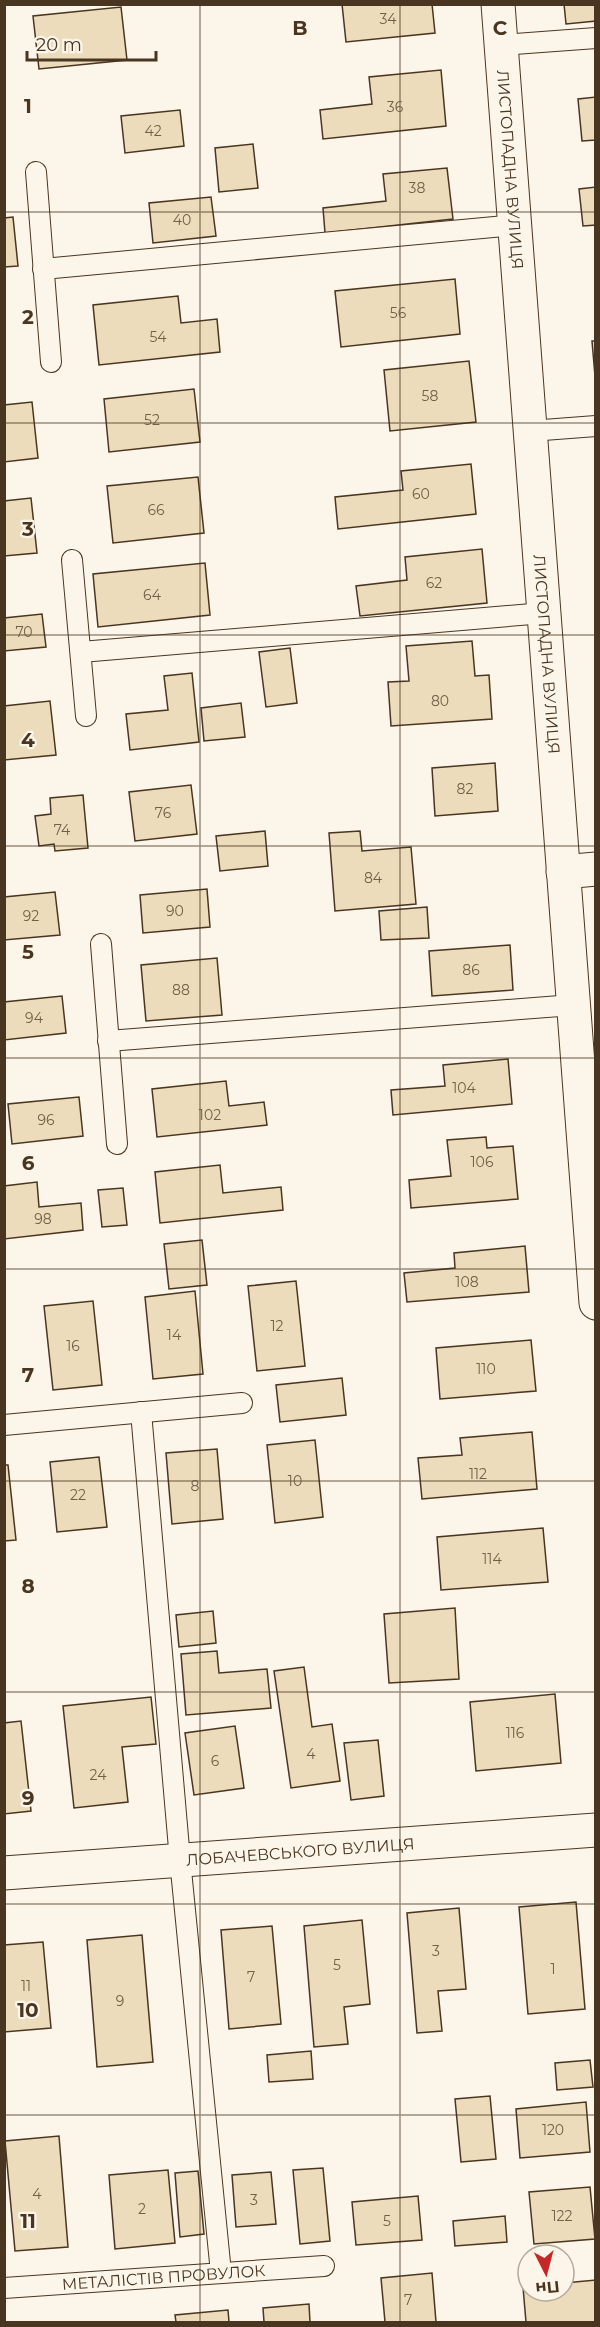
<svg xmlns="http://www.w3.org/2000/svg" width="600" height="2327" font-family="Montserrat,sans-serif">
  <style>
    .building { fill: #ecdcbc; stroke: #4a3520; stroke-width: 1.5 }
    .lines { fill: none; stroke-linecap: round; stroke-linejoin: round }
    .lane-casing { stroke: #4a3520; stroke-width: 22 }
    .street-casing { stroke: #4a3520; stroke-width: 35 }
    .lane { stroke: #fbf6e9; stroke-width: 20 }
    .street { stroke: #fbf6e9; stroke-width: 33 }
    .grid { fill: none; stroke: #4a3520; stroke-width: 1.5; stroke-opacity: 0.55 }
    .labels { text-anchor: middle; stroke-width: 4.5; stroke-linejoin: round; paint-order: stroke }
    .number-label { font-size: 14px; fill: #725f47 }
    .street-label { font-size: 16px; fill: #4a3520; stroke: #fbf6e9 }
    .grid-label { font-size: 20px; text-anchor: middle; font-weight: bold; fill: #4a3520; stroke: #fbf6e9; stroke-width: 4.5; stroke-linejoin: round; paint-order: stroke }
  </style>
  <rect width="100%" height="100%" fill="#fbf6e9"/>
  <!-- building -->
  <path class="building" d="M 342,4 L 432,4 L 435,33 L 346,42 Z
    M 564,4 L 596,4 L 596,21 L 566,24 Z
    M 121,7 L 127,60 L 39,69 L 33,16 Z
    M 441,70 L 446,126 L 323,139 L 320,110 L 372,104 L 369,77 Z
    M 596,97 L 596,140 L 582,141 L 578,99 Z
    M 180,110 L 184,146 L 125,153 L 121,116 Z
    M 253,144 L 258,188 L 219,192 L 215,148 Z
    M 447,168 L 453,219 L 325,233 L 323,208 L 386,201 L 383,174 Z
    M 596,187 L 596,225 L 583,226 L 579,189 Z
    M 211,197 L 216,236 L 153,243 L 149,203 Z
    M 13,217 L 18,266 L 4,267 L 4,218 Z
    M 455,279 L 460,334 L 341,347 L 335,291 Z
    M 178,296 L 181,323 L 217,319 L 220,352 L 99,365 L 93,305 Z
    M 592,341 L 596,341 L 596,388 Z
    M 469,361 L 476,422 L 390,431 L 384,370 Z
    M 194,389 L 200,442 L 109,452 L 104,399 Z
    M 32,402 L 38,458 L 4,462 L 4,405 Z
    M 471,464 L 476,514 L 338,529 L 335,497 L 403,490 L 401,471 Z
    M 198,477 L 204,533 L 113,543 L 107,486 Z
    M 31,498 L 37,553 L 4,556 L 4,501 Z
    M 482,549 L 487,603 L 360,616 L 356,586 L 407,580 L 405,557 Z
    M 205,563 L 210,615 L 98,627 L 93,574 Z
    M 42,614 L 46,647 L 4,651 L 4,618 Z
    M 472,641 L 475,676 L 489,675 L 492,719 L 391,726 L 388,682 L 409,681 L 406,646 Z
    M 290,648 L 297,703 L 266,707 L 259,652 Z
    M 192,673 L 199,742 L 130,750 L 126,714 L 168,710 L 164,676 Z
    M 50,701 L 56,755 L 4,760 L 4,706 Z
    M 241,703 L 245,737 L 204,741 L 201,708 Z
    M 495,763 L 498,811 L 435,816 L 432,768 Z
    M 191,785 L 197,834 L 135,841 L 129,792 Z
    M 83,795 L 88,848 L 55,851 L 54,844 L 39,846 L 35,816 L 51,814 L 50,798 Z
    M 265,831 L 268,866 L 220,871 L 216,836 Z
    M 360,831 L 362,851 L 411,847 L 416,904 L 335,911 L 329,833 Z
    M 207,889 L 210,927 L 143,933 L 140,895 Z
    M 55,892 L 60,935 L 4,940 L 4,897 Z
    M 427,907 L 429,938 L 381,940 L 379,911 Z
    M 510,945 L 513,990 L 432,996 L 429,951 Z
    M 217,958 L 222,1015 L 146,1021 L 141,965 Z
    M 62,996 L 66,1033 L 4,1040 L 4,1002 Z
    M 508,1059 L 512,1104 L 393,1115 L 391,1090 L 445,1086 L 443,1065 Z
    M 226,1081 L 229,1106 L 264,1102 L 267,1125 L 157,1137 L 152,1089 Z
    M 79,1097 L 83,1136 L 12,1144 L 8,1104 Z
    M 486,1137 L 487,1148 L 513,1146 L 518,1199 L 411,1208 L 409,1180 L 451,1176 L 447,1140 Z
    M 220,1165 L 223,1193 L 281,1187 L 283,1210 L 160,1223 L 155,1172 Z
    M 37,1182 L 39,1207 L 81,1203 L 83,1230 L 4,1239 L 4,1186 Z
    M 123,1188 L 127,1225 L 102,1227 L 98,1190 Z
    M 202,1240 L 207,1285 L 169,1289 L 164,1244 Z
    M 525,1246 L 529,1292 L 407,1302 L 404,1273 L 455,1268 L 454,1253 Z
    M 296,1281 L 305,1366 L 257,1371 L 248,1286 Z
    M 195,1291 L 203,1374 L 153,1379 L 145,1297 Z
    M 93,1301 L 102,1385 L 53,1390 L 44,1306 Z
    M 531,1340 L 536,1391 L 440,1399 L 436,1348 Z
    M 342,1378 L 346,1415 L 280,1422 L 276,1385 Z
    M 532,1432 L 537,1489 L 422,1499 L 418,1458 L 462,1455 L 460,1438 Z
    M 315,1440 L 323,1517 L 275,1523 L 267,1445 Z
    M 217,1449 L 223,1519 L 172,1524 L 166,1453 Z
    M 99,1457 L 107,1527 L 57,1532 L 50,1462 Z
    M 4,1465 L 8,1465 L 16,1540 L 4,1541 Z
    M 543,1528 L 548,1582 L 441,1590 L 437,1537 Z
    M 455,1608 L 459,1679 L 389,1683 L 384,1614 Z
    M 213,1611 L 216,1643 L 179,1647 L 176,1615 Z
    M 217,1651 L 219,1673 L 267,1669 L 271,1708 L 186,1715 L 181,1654 Z
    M 304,1667 L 312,1727 L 332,1724 L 340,1781 L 291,1788 L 274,1671 Z
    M 555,1694 L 561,1763 L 476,1771 L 470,1702 Z
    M 151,1697 L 156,1744 L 122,1747 L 128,1802 L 74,1808 L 63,1706 Z
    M 21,1721 L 31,1811 L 4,1814 L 4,1723 Z
    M 235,1726 L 244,1788 L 194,1795 L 185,1733 Z
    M 378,1740 L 384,1796 L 351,1800 L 344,1743 Z
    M 576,1902 L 585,2009 L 528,2014 L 519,1907 Z
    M 459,1908 L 466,1989 L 438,1991 L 442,2031 L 417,2033 L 407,1913 Z
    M 362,1920 L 370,2004 L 344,2007 L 348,2044 L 314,2047 L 304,1926 Z
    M 272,1926 L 281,2024 L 229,2029 L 221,1930 Z
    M 142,1935 L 153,2062 L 97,2067 L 87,1940 Z
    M 43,1942 L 51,2028 L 4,2032 L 4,1945 Z
    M 311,2051 L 313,2079 L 269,2082 L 267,2055 Z
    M 590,2060 L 593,2087 L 557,2090 L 555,2063 Z
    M 490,2096 L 496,2159 L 461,2162 L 455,2099 Z
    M 586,2102 L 590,2152 L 520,2158 L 516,2109 Z
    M 59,2136 L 68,2247 L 15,2251 L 5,2141 Z
    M 323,2168 L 330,2241 L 300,2244 L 293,2170 Z
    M 168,2170 L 175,2243 L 115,2249 L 109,2175 Z
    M 198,2171 L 204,2234 L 180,2237 L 175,2173 Z
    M 271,2172 L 276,2224 L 236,2227 L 232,2175 Z
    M 590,2187 L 595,2239 L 534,2244 L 529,2192 Z
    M 418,2196 L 422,2240 L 356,2245 L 352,2202 Z
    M 505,2216 L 507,2242 L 455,2246 L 453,2221 Z
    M 432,2273 L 436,2322 L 385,2322 L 381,2278 Z
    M 596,2280 L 596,2322 L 526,2322 L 523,2287 L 528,2286 L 528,2291 L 564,2291 L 564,2283 Z
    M 309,2304 L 310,2322 L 264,2322 L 263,2308 Z
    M 228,2310 L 229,2322 L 176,2322 L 175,2315 Z"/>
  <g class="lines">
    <!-- lane casing -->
    <g class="lane-casing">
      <g id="lane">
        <path d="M 501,45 L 596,38"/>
        <path d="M 36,172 L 51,362"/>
        <path d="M 43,269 L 515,225"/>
        <path d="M 530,431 L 596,426"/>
        <path d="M 72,560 L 86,716"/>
        <path d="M 81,652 L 544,613"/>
        <path d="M 101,944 L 117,1144"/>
        <path d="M 108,1041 L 573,1005"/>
        <path d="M 141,1412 L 180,1860 L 221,2273"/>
        <path d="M 4,1425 L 242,1403"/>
        <path id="s1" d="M 4,2288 L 324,2266"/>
      </g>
    </g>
    <!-- street casing -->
    <g class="street-casing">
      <g id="street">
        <path id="s2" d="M 498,4 L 596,1303"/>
        <path d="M 563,872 L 596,869"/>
        <path id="s3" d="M 4,1873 L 596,1830"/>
      </g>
    </g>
    <!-- lane -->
    <use href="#lane" class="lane"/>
    <!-- street -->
    <use href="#street" class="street"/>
  </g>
  <!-- grid -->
  <path class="grid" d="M 200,4 L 200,2322M 400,4 L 400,2322M 4,212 L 596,212M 4,423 L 596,423M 4,635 L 596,635M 4,846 L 596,846M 4,1058 L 596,1058M 4,1269 L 596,1269M 4,1481 L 596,1481M 4,1692 L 596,1692M 4,1904 L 596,1904M 4,2115 L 596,2115"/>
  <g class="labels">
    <!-- number labels -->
    <g class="number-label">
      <text x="388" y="24">34</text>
      <text x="395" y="112">36</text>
      <text x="153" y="136">42</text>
      <text x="417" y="193">38</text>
      <text x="182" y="225">40</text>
      <text x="398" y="318">56</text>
      <text x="158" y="342">54</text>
      <text x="430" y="401">58</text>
      <text x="152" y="425">52</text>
      <text x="421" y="499">60</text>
      <text x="156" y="515">66</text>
      <text x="434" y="588">62</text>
      <text x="152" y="600">64</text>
      <text x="24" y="637">70</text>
      <text x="440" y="706">80</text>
      <text x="465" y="794">82</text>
      <text x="163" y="818">76</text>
      <text x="62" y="835">74</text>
      <text x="373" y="883">84</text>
      <text x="175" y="916">90</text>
      <text x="31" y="921">92</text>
      <text x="471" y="975">86</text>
      <text x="181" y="995">88</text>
      <text x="34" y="1023">94</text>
      <text x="464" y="1093">104</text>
      <text x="210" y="1120">102</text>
      <text x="46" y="1125">96</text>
      <text x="482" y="1167">106</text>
      <text x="43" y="1224">98</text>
      <text x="467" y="1287">108</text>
      <text x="277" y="1331">12</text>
      <text x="174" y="1340">14</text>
      <text x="73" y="1351">16</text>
      <text x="486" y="1374">110</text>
      <text x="478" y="1479">112</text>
      <text x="295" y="1486">10</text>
      <text x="195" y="1491">8</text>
      <text x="78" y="1500">22</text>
      <text x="492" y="1564">114</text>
      <text x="515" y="1738">116</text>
      <text x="311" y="1759">4</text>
      <text x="215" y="1766">6</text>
      <text x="98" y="1780">24</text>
      <text x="436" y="1956">3</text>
      <text x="337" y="1970">5</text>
      <text x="553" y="1974">1</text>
      <text x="251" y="1982">7</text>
      <text x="26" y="1991">11</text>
      <text x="120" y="2006">9</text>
      <text x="553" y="2135">120</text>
      <text x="37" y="2199">4</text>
      <text x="254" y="2205">3</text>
      <text x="142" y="2214">2</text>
      <text x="562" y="2221">122</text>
      <text x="387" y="2226">5</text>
      <text x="408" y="2305">7</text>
    </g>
    <!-- street labels -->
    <g class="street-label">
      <text dy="6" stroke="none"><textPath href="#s2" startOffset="166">ЛИСТОПАДНА ВУЛИЦЯ</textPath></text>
      <text dy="6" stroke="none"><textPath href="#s2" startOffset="652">ЛИСТОПАДНА ВУЛИЦЯ</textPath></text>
      <text dy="6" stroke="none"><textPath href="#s3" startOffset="297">ЛОБАЧЕВСЬКОГО ВУЛИЦЯ</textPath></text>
      <text dy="6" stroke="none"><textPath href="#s1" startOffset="160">МЕТАЛІСТІВ ПРОВУЛОК</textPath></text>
    </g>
  </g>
  <g class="grid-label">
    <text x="300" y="35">B</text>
    <text x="500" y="35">C</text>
    <text x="28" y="113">1</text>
    <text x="28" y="324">2</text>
    <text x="28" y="536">3</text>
    <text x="28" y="747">4</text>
    <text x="28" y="959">5</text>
    <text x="28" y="1170">6</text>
    <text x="28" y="1382">7</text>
    <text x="28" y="1593">8</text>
    <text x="28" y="1805">9</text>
    <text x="28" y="2017">10</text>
    <text x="28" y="2228">11</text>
  </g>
  <!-- border -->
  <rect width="600" height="2327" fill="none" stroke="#4a3520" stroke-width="12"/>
  <!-- north arrow -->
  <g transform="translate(546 2273) rotate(174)"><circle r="28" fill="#fbf6e9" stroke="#b4a999" stroke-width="1.5"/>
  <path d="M0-4.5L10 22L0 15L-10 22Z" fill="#c62828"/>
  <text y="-9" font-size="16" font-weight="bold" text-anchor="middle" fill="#4a3520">Пн</text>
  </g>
  <!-- scale -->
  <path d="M27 51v9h129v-9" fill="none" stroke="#4a3520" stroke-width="3"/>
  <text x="36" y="51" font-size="18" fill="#4a3520" stroke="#fbf6e9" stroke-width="4.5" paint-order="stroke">20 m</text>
</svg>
